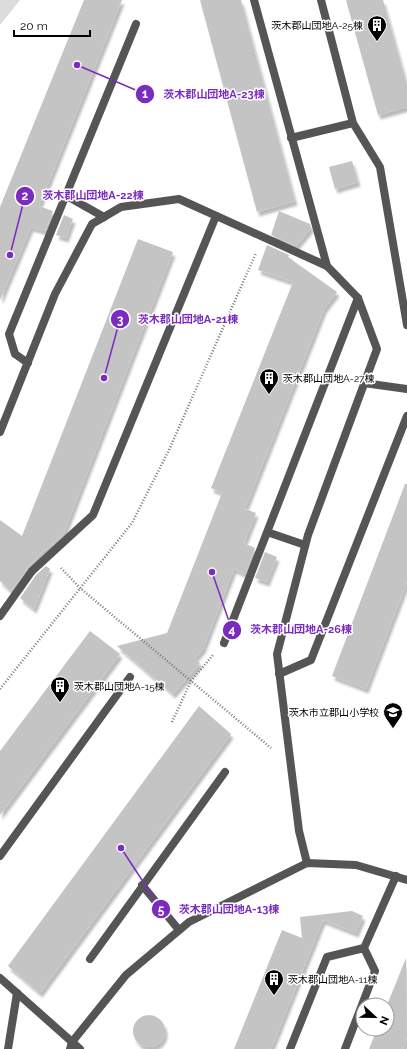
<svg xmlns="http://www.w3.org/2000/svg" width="407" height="1049" font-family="Raleway,'Noto Sans JP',sans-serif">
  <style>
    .green { fill: #dcdcdc }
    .building { fill: #c4c4c4; filter: url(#shadow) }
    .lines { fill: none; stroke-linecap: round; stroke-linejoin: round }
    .path { stroke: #777; stroke-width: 2.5; stroke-dasharray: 1 2; stroke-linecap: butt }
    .service { stroke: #555; stroke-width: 8 }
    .minor { stroke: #555; stroke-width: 8 }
    .tertiary { stroke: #555; stroke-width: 8 }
    .labels { text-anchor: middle; stroke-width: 3; stroke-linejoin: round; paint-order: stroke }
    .poi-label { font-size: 10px; fill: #000; stroke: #fff; text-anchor: start }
    .leader { fill: none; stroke: #7b2cbf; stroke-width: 1.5 }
    .callout-dot { fill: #7b2cbf; stroke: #fff; stroke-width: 1.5 }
    .mark-label { font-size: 12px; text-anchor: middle; font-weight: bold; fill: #fff }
    .callout-label { font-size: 11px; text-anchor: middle; font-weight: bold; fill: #7b2cbf; stroke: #fff; stroke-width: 3; stroke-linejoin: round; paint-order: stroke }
  </style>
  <defs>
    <filter id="shadow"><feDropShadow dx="2.5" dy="4.5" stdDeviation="1" flood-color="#0004"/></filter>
  </defs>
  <rect width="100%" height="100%" fill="#fff"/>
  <!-- green -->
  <path class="green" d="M 0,0 L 20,0 L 0,25 Z"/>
  <!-- building -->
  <path class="building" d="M 84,0 L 122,0 L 39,206 L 53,211 L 45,231 L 31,227 L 0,300 L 0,207 Z
    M 200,0 L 241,0 L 295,201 L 257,212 Z
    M 346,0 L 383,0 L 407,85 L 407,107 L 378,115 Z
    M 352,161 L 358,182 L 335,189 L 329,167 Z
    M 279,211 L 310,224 L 311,228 L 296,246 L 271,235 Z
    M 64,215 L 73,219 L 66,238 L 56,235 Z
    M 138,239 L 173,252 L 63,535 L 36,558 L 37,559 L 28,568 L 11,591 L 0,581 L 0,520 L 22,536 Z
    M 267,245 L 289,255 L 288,257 L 337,292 L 324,309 L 245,509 L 256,513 L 244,543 L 255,548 L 245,574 L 234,569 L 203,649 L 195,658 L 200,663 L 173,694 L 117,646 L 167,633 L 222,493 L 211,488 L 293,282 L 258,270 Z
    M 405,484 L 407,484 L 407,582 L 366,689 L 332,676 Z
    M 265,552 L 277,557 L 267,582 L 255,578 Z
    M 46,566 L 50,569 L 34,609 L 20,598 L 36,575 Z
    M 90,631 L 120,654 L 0,815 L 0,751 Z
    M 199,706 L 231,734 L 40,993 L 8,966 Z
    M 352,911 L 363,916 L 356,933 L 323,920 L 271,1049 L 234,1049 L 282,930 L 302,938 L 300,917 Z
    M 406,958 L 407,1038 L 403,1049 L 369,1049 L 377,1029 L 387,1029 L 387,1005 Z
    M133 1031a16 16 0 1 1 32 0a16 16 0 1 1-32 0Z"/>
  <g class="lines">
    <!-- path -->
    <path class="path" d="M 61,568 L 80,588 L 271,748
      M 0,689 L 132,523 L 169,450 L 256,253
      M 172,722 L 191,681 L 213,655"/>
    <!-- service -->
    <path class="service" d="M 254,0 L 327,266
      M 321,0 L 353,123 L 380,167 L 407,325
      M 291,138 L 353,123
      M 65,195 L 104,217
      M 28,363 L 15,354 L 9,334 L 136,24
      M 364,383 L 407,389
      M 267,532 L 305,545
      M 0,616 L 32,571 L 93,515 L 216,216
      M 224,643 L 358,298
      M 279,674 L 311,660 L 407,416
      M 0,856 L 130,677
      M 142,885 L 179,930
      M 90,959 L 225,772
      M 8,1049 L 17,993
      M 290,1049 L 327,957 L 364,948
      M 345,1049 L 375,971 L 364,948 L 396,876"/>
    <!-- minor -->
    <path class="minor" d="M 0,432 L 55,294 L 92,224 L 121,207 L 179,199 L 327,266 L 358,298 L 377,349 L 308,535 L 277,654 L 299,831 L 307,863
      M 0,978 L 80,1049"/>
    <!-- tertiary -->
    <path class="tertiary" d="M 70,1049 L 72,1042 L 126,975 L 189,922 L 307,863 L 356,865 L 407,880"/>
  </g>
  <!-- icons -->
  <defs>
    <g id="building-pin" transform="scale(1)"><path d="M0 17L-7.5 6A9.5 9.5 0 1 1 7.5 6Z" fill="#000" stroke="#fff"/><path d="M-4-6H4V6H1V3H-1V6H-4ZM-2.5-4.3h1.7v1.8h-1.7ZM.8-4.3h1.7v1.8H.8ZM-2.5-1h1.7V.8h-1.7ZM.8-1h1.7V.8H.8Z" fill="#fff"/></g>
    <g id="school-pin" transform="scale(1)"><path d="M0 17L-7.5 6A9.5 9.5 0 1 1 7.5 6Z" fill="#000" stroke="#fff"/><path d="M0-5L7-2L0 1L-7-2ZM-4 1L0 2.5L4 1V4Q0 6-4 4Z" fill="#fff"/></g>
  </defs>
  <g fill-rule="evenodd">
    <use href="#building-pin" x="377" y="25"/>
    <use href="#building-pin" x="269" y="378"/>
    <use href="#building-pin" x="60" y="686"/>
    <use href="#school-pin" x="393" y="712"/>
    <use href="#building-pin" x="274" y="979"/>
  </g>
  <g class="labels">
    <!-- poi labels -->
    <g class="poi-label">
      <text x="363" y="29" text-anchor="end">茨木郡山団地A-25棟</text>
      <text x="283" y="382">茨木郡山団地A-27棟</text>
      <text x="74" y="690">茨木郡山団地A-15棟</text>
      <text x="379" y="716" text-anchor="end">茨木市立郡山小学校</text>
      <text x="288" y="983">茨木郡山団地A-11棟</text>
    </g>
  </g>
  <!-- callouts -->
  <path class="leader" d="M77 65L145 94M10 255L25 196M104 378L120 319M212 572L232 630M121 848L161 909"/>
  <g class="callout-dot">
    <circle cx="77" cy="65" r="4"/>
    <circle cx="10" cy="255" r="4"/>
    <circle cx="104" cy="378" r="4"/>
    <circle cx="212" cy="572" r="4"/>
    <circle cx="121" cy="848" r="4"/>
    <circle cx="145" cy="94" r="10"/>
    <circle cx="25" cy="196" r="10"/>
    <circle cx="120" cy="319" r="10"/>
    <circle cx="232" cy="630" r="10"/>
    <circle cx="161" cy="909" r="10"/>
  </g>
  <g class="mark-label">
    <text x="145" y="98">1</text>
    <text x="25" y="200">2</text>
    <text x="120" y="324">3</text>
    <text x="232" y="634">4</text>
    <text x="161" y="914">5</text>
  </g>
  <g class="callout-label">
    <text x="214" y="98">茨木郡山団地A-23棟</text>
    <text x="93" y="199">茨木郡山団地A-22棟</text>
    <text x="188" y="323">茨木郡山団地A-21棟</text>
    <text x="301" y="633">茨木郡山団地A-26棟</text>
    <text x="229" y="913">茨木郡山団地A-13棟</text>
  </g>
  <!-- north arrow -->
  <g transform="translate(375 1017) rotate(112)"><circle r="19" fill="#ffffff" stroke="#999999"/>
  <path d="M0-3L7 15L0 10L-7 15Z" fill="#000000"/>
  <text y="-6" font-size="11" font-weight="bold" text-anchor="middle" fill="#000000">N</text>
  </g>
  <!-- scale -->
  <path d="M14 30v6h76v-6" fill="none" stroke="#000000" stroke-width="2"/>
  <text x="20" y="30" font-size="12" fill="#000000" stroke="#ffffff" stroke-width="3" paint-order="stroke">20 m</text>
</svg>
